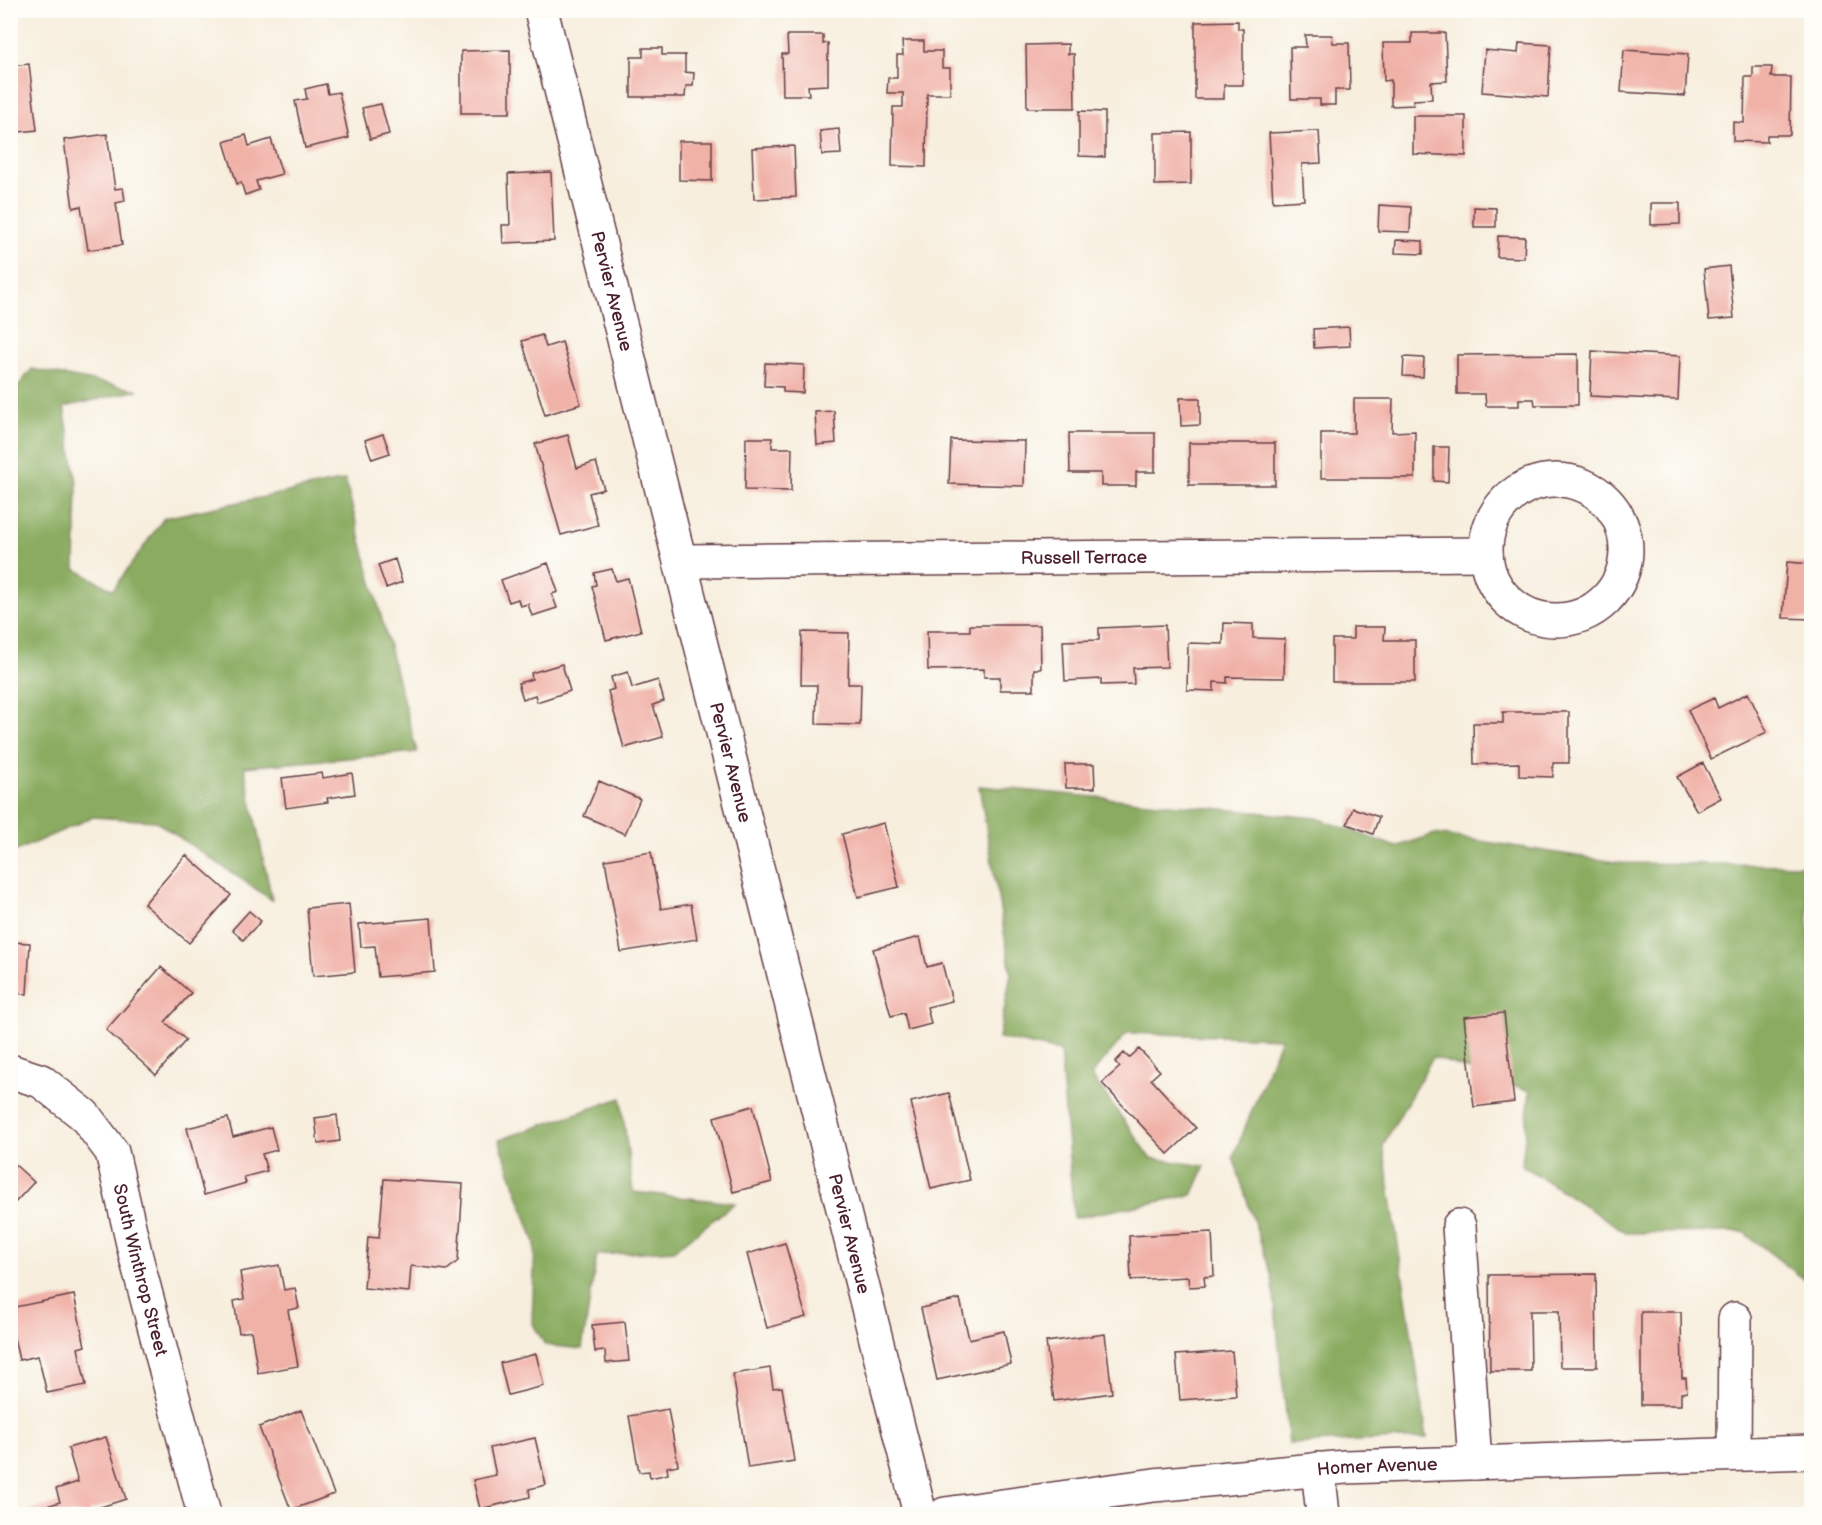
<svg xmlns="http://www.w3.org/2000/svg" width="1822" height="1525" font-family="'Balsamiq Sans',sans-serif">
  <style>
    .forest { fill: #8aac61; stroke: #6a6646; stroke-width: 1.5 }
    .building { fill: #f0b1a7 }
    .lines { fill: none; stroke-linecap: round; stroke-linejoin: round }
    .minor-casing { stroke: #643e46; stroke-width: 36 }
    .minor { stroke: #fff; stroke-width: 33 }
    .labels { text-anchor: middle; stroke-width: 6; stroke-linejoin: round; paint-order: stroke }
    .street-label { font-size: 18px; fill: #4a1f2b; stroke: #fdfcf7 }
  </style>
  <rect width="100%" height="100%" fill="#fdfcf7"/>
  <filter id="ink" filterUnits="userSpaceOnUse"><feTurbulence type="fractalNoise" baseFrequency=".0167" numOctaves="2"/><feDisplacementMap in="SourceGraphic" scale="12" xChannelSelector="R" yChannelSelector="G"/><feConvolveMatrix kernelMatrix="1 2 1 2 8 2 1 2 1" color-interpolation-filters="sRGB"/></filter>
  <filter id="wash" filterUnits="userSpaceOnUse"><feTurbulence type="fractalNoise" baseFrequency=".008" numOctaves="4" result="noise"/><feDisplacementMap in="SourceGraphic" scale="24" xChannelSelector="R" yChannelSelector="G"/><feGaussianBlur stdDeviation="1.35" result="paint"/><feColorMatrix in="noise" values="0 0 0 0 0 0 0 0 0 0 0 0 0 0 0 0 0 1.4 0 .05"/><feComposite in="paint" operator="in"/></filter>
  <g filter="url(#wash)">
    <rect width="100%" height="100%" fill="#f7eedd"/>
    <!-- forest -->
    <path class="forest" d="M 32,369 L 138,390 L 64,407 L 77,483 L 75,569 L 113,590 L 164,518 L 345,480 L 417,752 L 244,767 L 272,900 L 155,821 L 93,817 L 11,853 L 10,396 Z
      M 979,786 L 1317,818 L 1396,847 L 1435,834 L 1622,863 L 1806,865 L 1812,1005 L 1812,1176 L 1804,1279 L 1743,1232 L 1627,1233 L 1522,1165 L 1530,1091 L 1433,1057 L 1383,1145 L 1427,1438 L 1289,1444 L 1272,1277 L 1233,1157 L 1281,1038 L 1127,1033 L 1091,1075 L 1151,1158 L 1205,1166 L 1192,1195 L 1074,1218 L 1060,1051 L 999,1038 L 1011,973 Z
      M 621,1098 L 633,1192 L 735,1203 L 674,1250 L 597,1255 L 582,1349 L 545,1345 L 532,1322 L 535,1243 L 499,1140 Z"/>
    <g id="blocks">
      <!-- building -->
      <path class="building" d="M 1238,21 L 1238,29 L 1243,29 L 1243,85 L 1224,85 L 1224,99 L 1195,99 L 1195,22 Z
        M 1412,33 L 1445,33 L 1447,81 L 1431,82 L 1432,99 L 1413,100 L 1414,105 L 1391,106 L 1391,80 L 1384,81 L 1383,43 L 1412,43 Z
        M 787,35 L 823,35 L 823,44 L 828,43 L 828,85 L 808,86 L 809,95 L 783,95 L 782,54 L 788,54 Z
        M 1305,35 L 1332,35 L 1333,43 L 1349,43 L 1350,90 L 1335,90 L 1335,105 L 1320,105 L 1320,99 L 1291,99 L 1290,47 L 1306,47 Z
        M 902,41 L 924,41 L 924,51 L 942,51 L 942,68 L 950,68 L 950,94 L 927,94 L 926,167 L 892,166 L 893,107 L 903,107 L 903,93 L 887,93 L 888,78 L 897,78 L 897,55 L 903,55 Z
        M 1519,43 L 1551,45 L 1548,97 L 1482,92 L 1485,50 L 1518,53 Z
        M 1068,44 L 1068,54 L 1074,54 L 1075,108 L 1027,108 L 1026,45 Z
        M 643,48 L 662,48 L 662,55 L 685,55 L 685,72 L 694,73 L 693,86 L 686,86 L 685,97 L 631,97 L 631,57 L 643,57 Z
        M 510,50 L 510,113 L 461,113 L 461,51 Z
        M 1624,50 L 1688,54 L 1685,96 L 1621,92 Z
        M 29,64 L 37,130 L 10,133 L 10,66 Z
        M 1753,67 L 1772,67 L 1771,77 L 1791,77 L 1790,135 L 1767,135 L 1767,142 L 1733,141 L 1733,122 L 1744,123 L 1745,77 L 1753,77 Z
        M 326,84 L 328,94 L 339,92 L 349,138 L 305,148 L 295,101 L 307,99 L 305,89 Z
        M 381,104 L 389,134 L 370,139 L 362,108 Z
        M 1079,111 L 1105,112 L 1105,157 L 1079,156 Z
        M 1413,116 L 1466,116 L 1466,156 L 1413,154 Z
        M 839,129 L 841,154 L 822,155 L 820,131 Z
        M 1319,131 L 1321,163 L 1302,164 L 1304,200 L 1273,202 L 1269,133 Z
        M 1191,132 L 1191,184 L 1155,185 L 1155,133 Z
        M 107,134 L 115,189 L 123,188 L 125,201 L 116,203 L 122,245 L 88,250 L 81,206 L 73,208 L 64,140 Z
        M 246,135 L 249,146 L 271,139 L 282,174 L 256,181 L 259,190 L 245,195 L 241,182 L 237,184 L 224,142 Z
        M 679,141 L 712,141 L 712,181 L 679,180 Z
        M 794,146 L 796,197 L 754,199 L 752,148 Z
        M 551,172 L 554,241 L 503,243 L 502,225 L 510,225 L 508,174 Z
        M 1651,203 L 1680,203 L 1680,224 L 1651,225 Z
        M 1379,205 L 1411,207 L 1410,232 L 1378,231 Z
        M 1474,207 L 1496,208 L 1496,227 L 1474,227 Z
        M 1498,236 L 1525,237 L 1524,258 L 1497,257 Z
        M 1396,240 L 1423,241 L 1423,254 L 1395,253 Z
        M 1729,266 L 1734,318 L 1709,320 L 1704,269 Z
        M 1349,327 L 1350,346 L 1314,348 L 1313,329 Z
        M 542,335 L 546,347 L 562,342 L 581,404 L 545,415 L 522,341 Z
        M 1592,351 L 1680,356 L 1678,400 L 1590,396 Z
        M 1578,354 L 1578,405 L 1535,405 L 1534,399 L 1519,399 L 1519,406 L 1486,406 L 1485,394 L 1457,394 L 1457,355 Z
        M 1404,357 L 1424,358 L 1423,377 L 1403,376 Z
        M 765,363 L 804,365 L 803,393 L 783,392 L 783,387 L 764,386 Z
        M 1180,398 L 1200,398 L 1200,425 L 1181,426 Z
        M 1354,399 L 1393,399 L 1392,432 L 1415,431 L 1415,478 L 1321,478 L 1321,433 L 1354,433 Z
        M 834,411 L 836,443 L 817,445 L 815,412 Z
        M 1069,433 L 1155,433 L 1155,472 L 1136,472 L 1136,486 L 1101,486 L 1101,473 L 1070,473 Z
        M 383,434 L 390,453 L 372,459 L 365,440 Z
        M 568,435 L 577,468 L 596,462 L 604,489 L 589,493 L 598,525 L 561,535 L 535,444 Z
        M 746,438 L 772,438 L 772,448 L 792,448 L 791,491 L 745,490 Z
        M 951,440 L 1025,441 L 1024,486 L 949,484 Z
        M 1189,443 L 1275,443 L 1275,485 L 1189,485 Z
        M 1434,447 L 1449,447 L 1448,482 L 1434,481 Z
        M 395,559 L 402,582 L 386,588 L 378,565 Z
        M 1787,562 L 1812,564 L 1812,619 L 1783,618 Z
        M 548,563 L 558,592 L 552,594 L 557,608 L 532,616 L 528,604 L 520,606 L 518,599 L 509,602 L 501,580 Z
        M 612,569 L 616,581 L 628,578 L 641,631 L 606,640 L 592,586 L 596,585 L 594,573 Z
        M 1224,623 L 1253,624 L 1253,638 L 1285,639 L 1284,678 L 1227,677 L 1227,683 L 1214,682 L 1214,691 L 1187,690 L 1188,643 L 1223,644 Z
        M 970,625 L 1040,625 L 1041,669 L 1034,669 L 1034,690 L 1000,690 L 1000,677 L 984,677 L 984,669 L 928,670 L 927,631 L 970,631 Z
        M 1165,625 L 1167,667 L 1133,668 L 1134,684 L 1101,685 L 1101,679 L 1065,681 L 1063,641 L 1099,640 L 1099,628 Z
        M 1353,627 L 1385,627 L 1384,640 L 1415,640 L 1415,682 L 1332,682 L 1332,639 L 1353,639 Z
        M 802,632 L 849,633 L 848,684 L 861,684 L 860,725 L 816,724 L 817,685 L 801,685 Z
        M 562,664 L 570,691 L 537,702 L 535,695 L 523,699 L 518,683 L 532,679 L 531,673 Z
        M 628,672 L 632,688 L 658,680 L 664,701 L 653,705 L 663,737 L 624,748 L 608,691 L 614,689 L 611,677 Z
        M 1748,693 L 1767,732 L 1711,759 L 1688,710 L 1714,698 L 1718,708 Z
        M 1503,712 L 1569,712 L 1569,763 L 1553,763 L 1553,777 L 1519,776 L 1519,763 L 1474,764 L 1473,723 L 1503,723 Z
        M 1703,763 L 1721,798 L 1697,811 L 1677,777 Z
        M 1065,764 L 1094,764 L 1095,788 L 1066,788 Z
        M 322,773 L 323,778 L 352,773 L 355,794 L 327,798 L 328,802 L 286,808 L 282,778 Z
        M 599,781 L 640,799 L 625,834 L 584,816 Z
        M 1353,808 L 1379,817 L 1373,834 L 1347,824 Z
        M 884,823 L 899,887 L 858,897 L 842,834 Z
        M 651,852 L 661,909 L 691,904 L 697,939 L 621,952 L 605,860 Z
        M 186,855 L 231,895 L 189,943 L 144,904 Z
        M 349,904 L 355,972 L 313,976 L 307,908 Z
        M 249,911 L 261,921 L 243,940 L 232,930 Z
        M 431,918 L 435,972 L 378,977 L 375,946 L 361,947 L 359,924 Z
        M 920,937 L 927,967 L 942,963 L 952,1001 L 927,1007 L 931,1024 L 908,1030 L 904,1013 L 891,1016 L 873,949 Z
        M 10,942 L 30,943 L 27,994 L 10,993 Z
        M 161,967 L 191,993 L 165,1022 L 186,1040 L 156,1075 L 106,1030 Z
        M 1504,1013 L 1514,1102 L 1474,1107 L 1464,1017 Z
        M 1139,1049 L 1160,1071 L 1151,1079 L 1196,1128 L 1168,1154 L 1102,1083 L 1120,1067 L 1115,1062 L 1124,1053 L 1129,1058 Z
        M 949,1093 L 970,1180 L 931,1189 L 911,1102 Z
        M 753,1106 L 772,1182 L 733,1192 L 714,1117 Z
        M 337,1115 L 340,1141 L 318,1144 L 315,1118 Z
        M 228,1118 L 233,1137 L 271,1127 L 277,1150 L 262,1154 L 267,1171 L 244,1177 L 246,1183 L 204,1195 L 187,1128 Z
        M 10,1160 L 34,1182 L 10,1208 Z
        M 384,1179 L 463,1184 L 458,1261 L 447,1270 L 411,1266 L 409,1292 L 364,1288 L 368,1237 L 379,1238 Z
        M 1212,1232 L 1214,1276 L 1204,1277 L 1205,1286 L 1189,1287 L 1188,1277 L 1131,1280 L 1129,1236 Z
        M 785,1243 L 806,1317 L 767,1328 L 747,1254 Z
        M 279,1265 L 284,1290 L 295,1288 L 299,1308 L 288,1310 L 298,1366 L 258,1373 L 251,1331 L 239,1333 L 234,1301 L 244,1299 L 240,1272 Z
        M 1596,1274 L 1597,1367 L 1560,1367 L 1559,1311 L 1530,1311 L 1531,1371 L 1490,1371 L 1489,1275 Z
        M 74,1295 L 85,1346 L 78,1348 L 86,1385 L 47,1393 L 38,1356 L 19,1360 L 10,1320 L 10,1308 Z
        M 960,1299 L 969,1339 L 1004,1331 L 1011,1364 L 937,1380 L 921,1308 Z
        M 1641,1312 L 1681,1312 L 1682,1378 L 1686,1378 L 1687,1392 L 1681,1393 L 1681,1405 L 1641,1405 Z
        M 625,1322 L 629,1361 L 606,1363 L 605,1351 L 595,1352 L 592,1325 Z
        M 1105,1334 L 1112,1393 L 1054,1401 L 1046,1342 Z
        M 1232,1351 L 1236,1396 L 1180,1400 L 1176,1355 Z
        M 536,1354 L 544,1386 L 508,1395 L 500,1363 Z
        M 770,1368 L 773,1388 L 782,1387 L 794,1461 L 748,1468 L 733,1374 Z
        M 668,1409 L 678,1465 L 667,1467 L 668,1474 L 650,1478 L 649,1471 L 639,1472 L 629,1416 Z
        M 301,1410 L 334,1494 L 291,1510 L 259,1427 Z
        M 106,1437 L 126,1499 L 88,1511 L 89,1514 L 20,1514 L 60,1502 L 56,1489 L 78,1482 L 68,1448 Z
        M 535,1438 L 546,1485 L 529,1489 L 530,1497 L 480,1509 L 473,1480 L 496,1475 L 490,1448 Z"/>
    </g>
  </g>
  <g filter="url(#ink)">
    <use href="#blocks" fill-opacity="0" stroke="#643e46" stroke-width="1.5"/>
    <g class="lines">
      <!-- minor casing -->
      <g class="minor-casing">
        <g id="minor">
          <path id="s1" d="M 541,10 L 920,1514"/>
          <circle cx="1556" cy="550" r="70"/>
          <path id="s2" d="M 680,561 L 1486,554"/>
          <path id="s3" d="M 10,1071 L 41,1081 L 84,1115 L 112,1152 L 136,1257 L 204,1514"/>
          <path d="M 1459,1226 L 1475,1463"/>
          <path d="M 1734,1454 L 1735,1319"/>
          <path d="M 1318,1469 L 1323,1514"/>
          <path id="s4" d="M 945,1514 L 1154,1485 L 1345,1467 L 1812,1452"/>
        </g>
      </g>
      <!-- minor -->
      <use href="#minor" class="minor"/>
    </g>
  </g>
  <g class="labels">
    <!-- street labels -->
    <g class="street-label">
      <text dy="6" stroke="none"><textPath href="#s1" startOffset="290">Pervier Avenue</textPath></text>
      <text dy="6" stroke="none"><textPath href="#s2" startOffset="404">Russell Terrace</textPath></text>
      <text dy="6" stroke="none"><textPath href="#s1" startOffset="776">Pervier Avenue</textPath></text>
      <text dy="6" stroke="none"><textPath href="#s1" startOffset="1262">Pervier Avenue</textPath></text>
      <text dy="6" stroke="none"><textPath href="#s3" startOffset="255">South Winthrop Street</textPath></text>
      <text dy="6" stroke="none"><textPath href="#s4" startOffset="435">Homer Avenue</textPath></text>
    </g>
  </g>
  <!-- margin -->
  <rect width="1822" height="1525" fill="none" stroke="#fdfcf7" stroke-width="36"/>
</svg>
